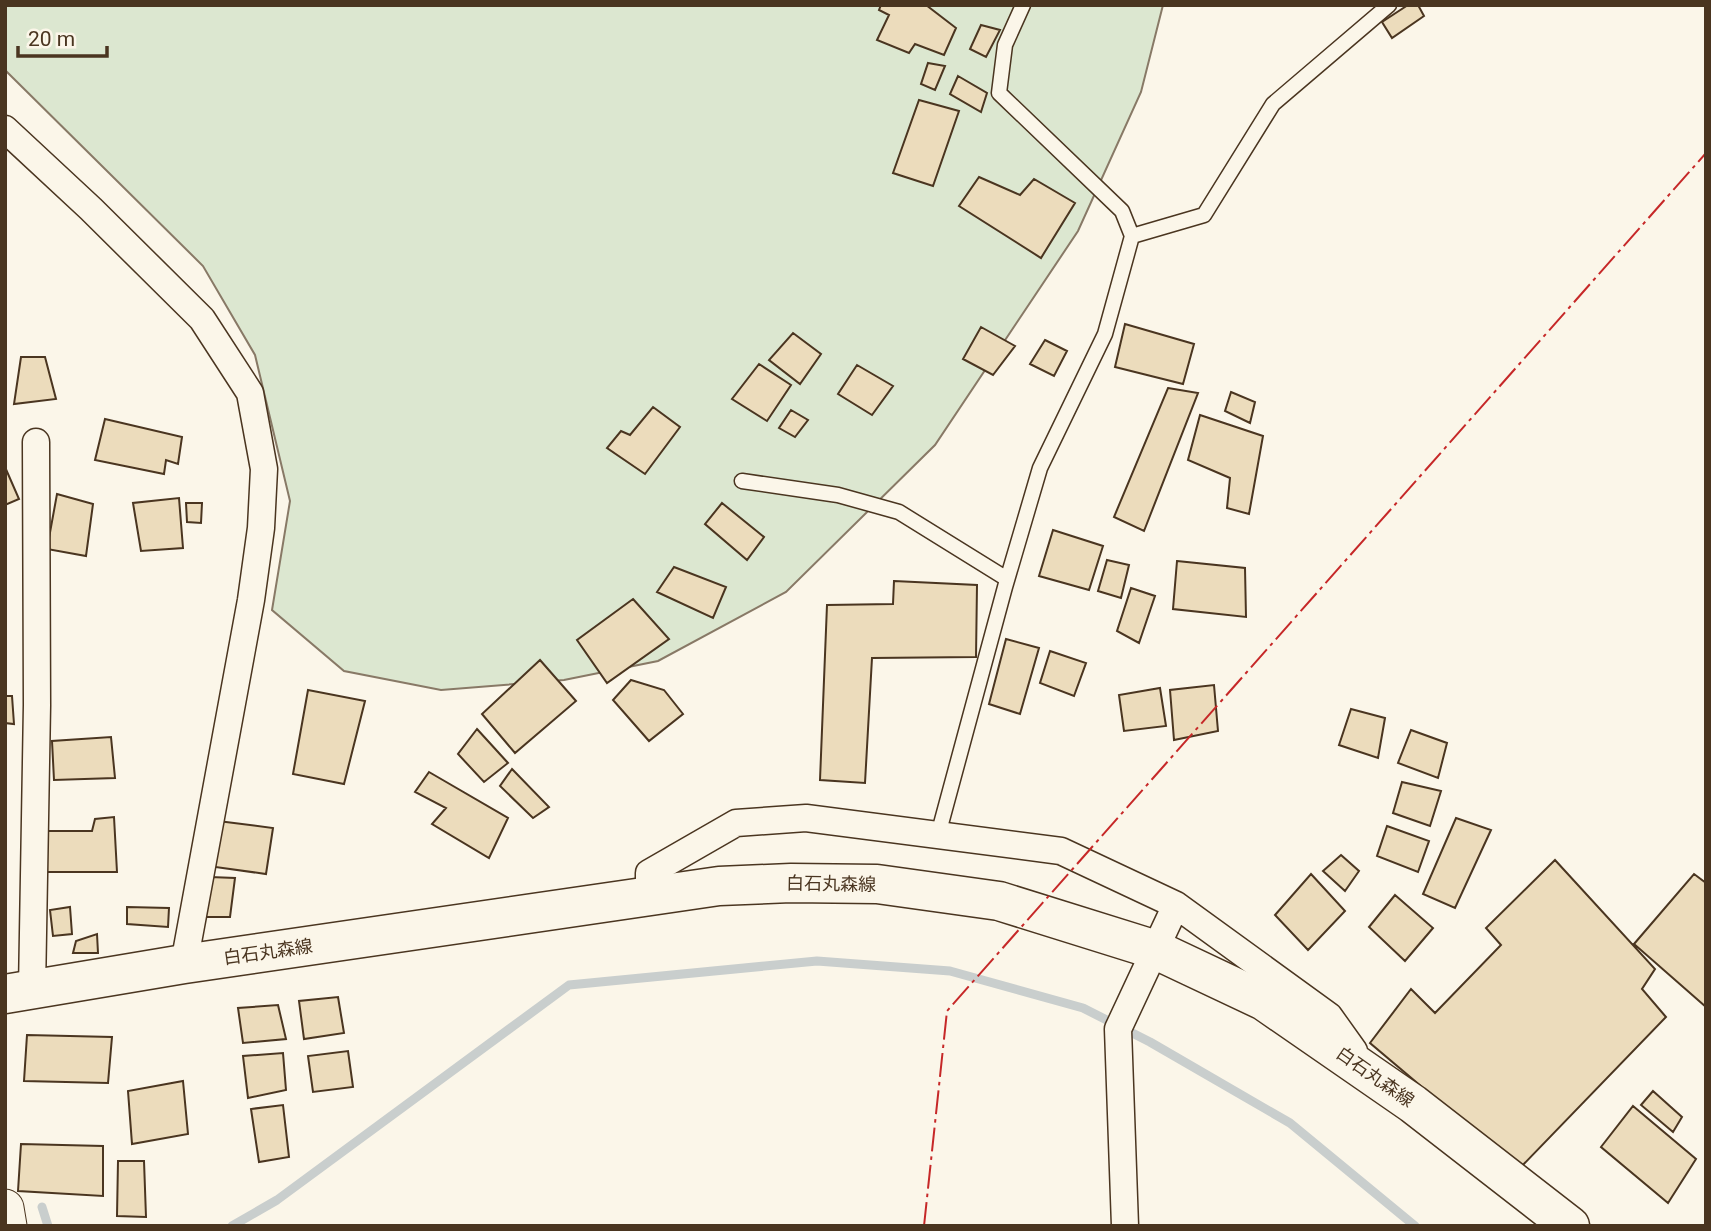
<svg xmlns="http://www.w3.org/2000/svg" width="1711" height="1231" font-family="Roboto,'Noto Sans JP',sans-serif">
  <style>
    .green { fill: #dce7d0; stroke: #887966; stroke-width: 2 }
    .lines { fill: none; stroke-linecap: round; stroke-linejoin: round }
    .stream { stroke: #c9cecd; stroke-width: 9 }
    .building { fill: #ecdcbc; stroke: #4a3520; stroke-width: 2 }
    .service-casing { stroke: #4a3520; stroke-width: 17 }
    .minor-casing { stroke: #4a3520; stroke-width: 29 }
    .secondary-casing { stroke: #4a3520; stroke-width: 39 }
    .primary-casing { stroke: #4a3520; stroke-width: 41 }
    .service { stroke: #fbf6e9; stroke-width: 14 }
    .minor { stroke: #fbf6e9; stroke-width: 26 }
    .secondary { stroke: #fbf6e9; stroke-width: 37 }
    .primary { stroke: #fbf6e9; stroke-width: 38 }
    .power { stroke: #c62828; stroke-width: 2; stroke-dasharray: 24 5 3.5 5; stroke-linecap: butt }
    .labels { text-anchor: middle; stroke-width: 5; stroke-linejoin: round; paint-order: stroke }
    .street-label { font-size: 18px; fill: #4a3520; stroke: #fbf6e9 }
  </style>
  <rect width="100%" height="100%" fill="#fbf6e9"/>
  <!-- green -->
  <path class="green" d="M 5,5 L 1163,5 L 1141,92 L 1078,231 L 935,445 L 786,592 L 658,661 L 564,680 L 441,690 L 344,671 L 272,610 L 290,501 L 255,355 L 203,266 L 5,70 Z"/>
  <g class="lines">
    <!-- stream -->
    <path class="stream" d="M 42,1207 L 48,1226
      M 232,1226 L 277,1200 L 569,985 L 817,961 L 950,971 L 1083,1008 L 1150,1042 L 1290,1123 L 1415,1226"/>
  </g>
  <!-- building -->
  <path class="building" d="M 881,5 L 926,5 L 956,28 L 944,55 L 915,44 L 909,53 L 877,40 L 889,15 L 879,10 Z
    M 1408,5 L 1418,5 L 1424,16 L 1392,38 L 1382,22 Z
    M 981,25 L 1000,30 L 986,57 L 970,49 Z
    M 928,63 L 945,66 L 935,90 L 921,84 Z
    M 958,76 L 987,93 L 981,112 L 950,94 Z
    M 919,100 L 959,111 L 933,186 L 893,173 Z
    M 979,177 L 1020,195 L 1034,179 L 1075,203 L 1041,258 L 959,206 Z
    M 1125,324 L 1194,344 L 1183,384 L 1115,367 Z
    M 981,327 L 1015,346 L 993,375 L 963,359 Z
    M 793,333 L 821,354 L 800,384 L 769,360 Z
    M 1045,340 L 1067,351 L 1054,376 L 1030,364 Z
    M 21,357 L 45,357 L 56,399 L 14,404 Z
    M 759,364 L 791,385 L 767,421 L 732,399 Z
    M 857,365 L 893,386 L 872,415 L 838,394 Z
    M 1168,388 L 1198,393 L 1144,531 L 1114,517 Z
    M 1231,392 L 1255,402 L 1250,423 L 1225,411 Z
    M 653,407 L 680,427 L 645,474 L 607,448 L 621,431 L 630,435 Z
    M 791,410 L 808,420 L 795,437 L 779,428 Z
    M 1200,415 L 1263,436 L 1249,514 L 1227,508 L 1230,478 L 1188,460 Z
    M 105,419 L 182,437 L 178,464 L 166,460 L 164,474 L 95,460 Z
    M 5,467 L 19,499 L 5,505 Z
    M 57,494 L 93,504 L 86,556 L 47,549 Z
    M 179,498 L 183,548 L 141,551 L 133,503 Z
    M 186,503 L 202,503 L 201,523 L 187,522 Z
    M 722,503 L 764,537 L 747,560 L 705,524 Z
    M 1053,530 L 1103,546 L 1089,590 L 1039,576 Z
    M 1107,560 L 1129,565 L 1121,598 L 1098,591 Z
    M 1177,561 L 1245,568 L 1246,617 L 1173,609 Z
    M 674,567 L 726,587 L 713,618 L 657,592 Z
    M 894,581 L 977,585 L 976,657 L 872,658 L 865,783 L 820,780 L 827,605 L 893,604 Z
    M 1131,588 L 1155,596 L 1139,643 L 1117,631 Z
    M 633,599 L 669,639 L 607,683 L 577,640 Z
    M 1006,639 L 1039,648 L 1020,714 L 989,704 Z
    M 1050,651 L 1086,663 L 1074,696 L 1040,683 Z
    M 540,660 L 576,701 L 515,753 L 482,714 Z
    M 631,680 L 664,690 L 683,714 L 649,741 L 613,700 Z
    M 1214,685 L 1218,731 L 1174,740 L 1170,690 Z
    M 1160,688 L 1166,726 L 1124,731 L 1119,695 Z
    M 308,690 L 365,701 L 344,784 L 293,774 Z
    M 5,696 L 12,696 L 14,724 L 5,723 Z
    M 1351,709 L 1385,718 L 1378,758 L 1339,745 Z
    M 477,729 L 508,763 L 484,782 L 458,754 Z
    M 1411,730 L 1447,743 L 1438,778 L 1398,763 Z
    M 111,737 L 115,778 L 54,780 L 52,741 Z
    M 512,769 L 549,807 L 533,818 L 500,786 Z
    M 429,772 L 508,818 L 489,858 L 432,824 L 446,808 L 415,792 Z
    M 1402,782 L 1441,791 L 1430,826 L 1393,813 Z
    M 114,817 L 117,872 L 44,872 L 45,831 L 92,831 L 95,819 Z
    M 1456,818 L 1491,830 L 1455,908 L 1423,894 Z
    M 218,821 L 273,828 L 266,874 L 208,866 Z
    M 1387,826 L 1429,841 L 1418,872 L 1377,856 Z
    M 1341,855 L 1359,871 L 1345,891 L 1323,871 Z
    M 1555,860 L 1655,969 L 1642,989 L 1666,1017 L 1519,1169 L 1370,1043 L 1411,989 L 1435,1013 L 1501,945 L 1486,928 Z
    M 1311,874 L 1345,911 L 1308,950 L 1275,915 Z
    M 1694,874 L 1706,883 L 1706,1007 L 1634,944 Z
    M 210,877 L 235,878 L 230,917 L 202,917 Z
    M 1395,895 L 1433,928 L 1405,961 L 1369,927 Z
    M 70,907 L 72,934 L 53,936 L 50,910 Z
    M 127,907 L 169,908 L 168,927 L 127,924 Z
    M 97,934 L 98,953 L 73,953 L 76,941 Z
    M 338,997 L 344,1033 L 304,1039 L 299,1001 Z
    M 278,1005 L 286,1039 L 243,1043 L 238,1008 Z
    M 27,1035 L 112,1037 L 108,1083 L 24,1081 Z
    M 348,1051 L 353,1087 L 313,1092 L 308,1056 Z
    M 283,1053 L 286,1090 L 248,1098 L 243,1056 Z
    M 183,1081 L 188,1134 L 132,1144 L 128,1091 Z
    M 1653,1091 L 1682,1117 L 1673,1132 L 1641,1105 Z
    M 283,1105 L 289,1157 L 259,1162 L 251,1109 Z
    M 1633,1106 L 1696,1159 L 1668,1203 L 1601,1147 Z
    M 21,1144 L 103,1146 L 103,1196 L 18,1191 Z
    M 118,1161 L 144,1161 L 146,1217 L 117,1216 Z"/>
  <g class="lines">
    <!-- service casing -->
    <g class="service-casing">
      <path id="service" d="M 1023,5 L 1005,45 L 999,93 L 1122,211 L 1132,236
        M 742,481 L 838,495 L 899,512 L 1007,579
        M 938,835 L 1005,587 L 1040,468 L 1105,334 L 1132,236 L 1204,215 L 1273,104 L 1389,5"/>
    </g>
    <!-- minor casing -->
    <g class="minor-casing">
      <path id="minor" d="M 5,129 L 91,209 L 202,319 L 250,393 L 264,469 L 261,528 L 251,600 L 184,964
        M 649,894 L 649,873 L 736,823 L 806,818 L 1061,851 L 1176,905 L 1329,1016 L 1354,1051 L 1350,1056
        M 32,990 L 37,705 L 36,442
        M 1125,1226 L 1118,1029 L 1176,905"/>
    </g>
    <!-- secondary casing -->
    <g class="secondary-casing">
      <path id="secondary" d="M 5,1208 L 8,1226"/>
    </g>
    <!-- primary casing -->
    <g class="primary-casing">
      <path id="primary" d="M 5,994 L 184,964 L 719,886 L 791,883 L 877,884 L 999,901 L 1156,950 L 1264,1001 L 1413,1104 L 1570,1226"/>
    </g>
    <!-- service -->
    <use href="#service" class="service"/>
    <!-- minor -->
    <use href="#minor" class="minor"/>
    <!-- secondary -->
    <use href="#secondary" class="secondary"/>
    <!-- primary -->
    <use href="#primary" class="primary"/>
    <!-- power -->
    <path class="power" d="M 924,1226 L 947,1011 L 1706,153"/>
  </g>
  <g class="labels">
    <!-- street labels -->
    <g class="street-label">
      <text transform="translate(831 884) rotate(1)" y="6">白石丸森線</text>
      <text transform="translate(268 952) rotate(-8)" y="6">白石丸森線</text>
      <text transform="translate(1375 1077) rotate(35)" y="6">白石丸森線</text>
    </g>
  </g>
  <!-- border -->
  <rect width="1711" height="1231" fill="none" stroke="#4a3520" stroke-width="14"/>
  <!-- scale -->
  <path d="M18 46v10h89v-10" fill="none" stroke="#4a3520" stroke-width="3.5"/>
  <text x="28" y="46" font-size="21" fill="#4a3520" stroke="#fbf6e9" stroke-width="5" paint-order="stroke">20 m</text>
</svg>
